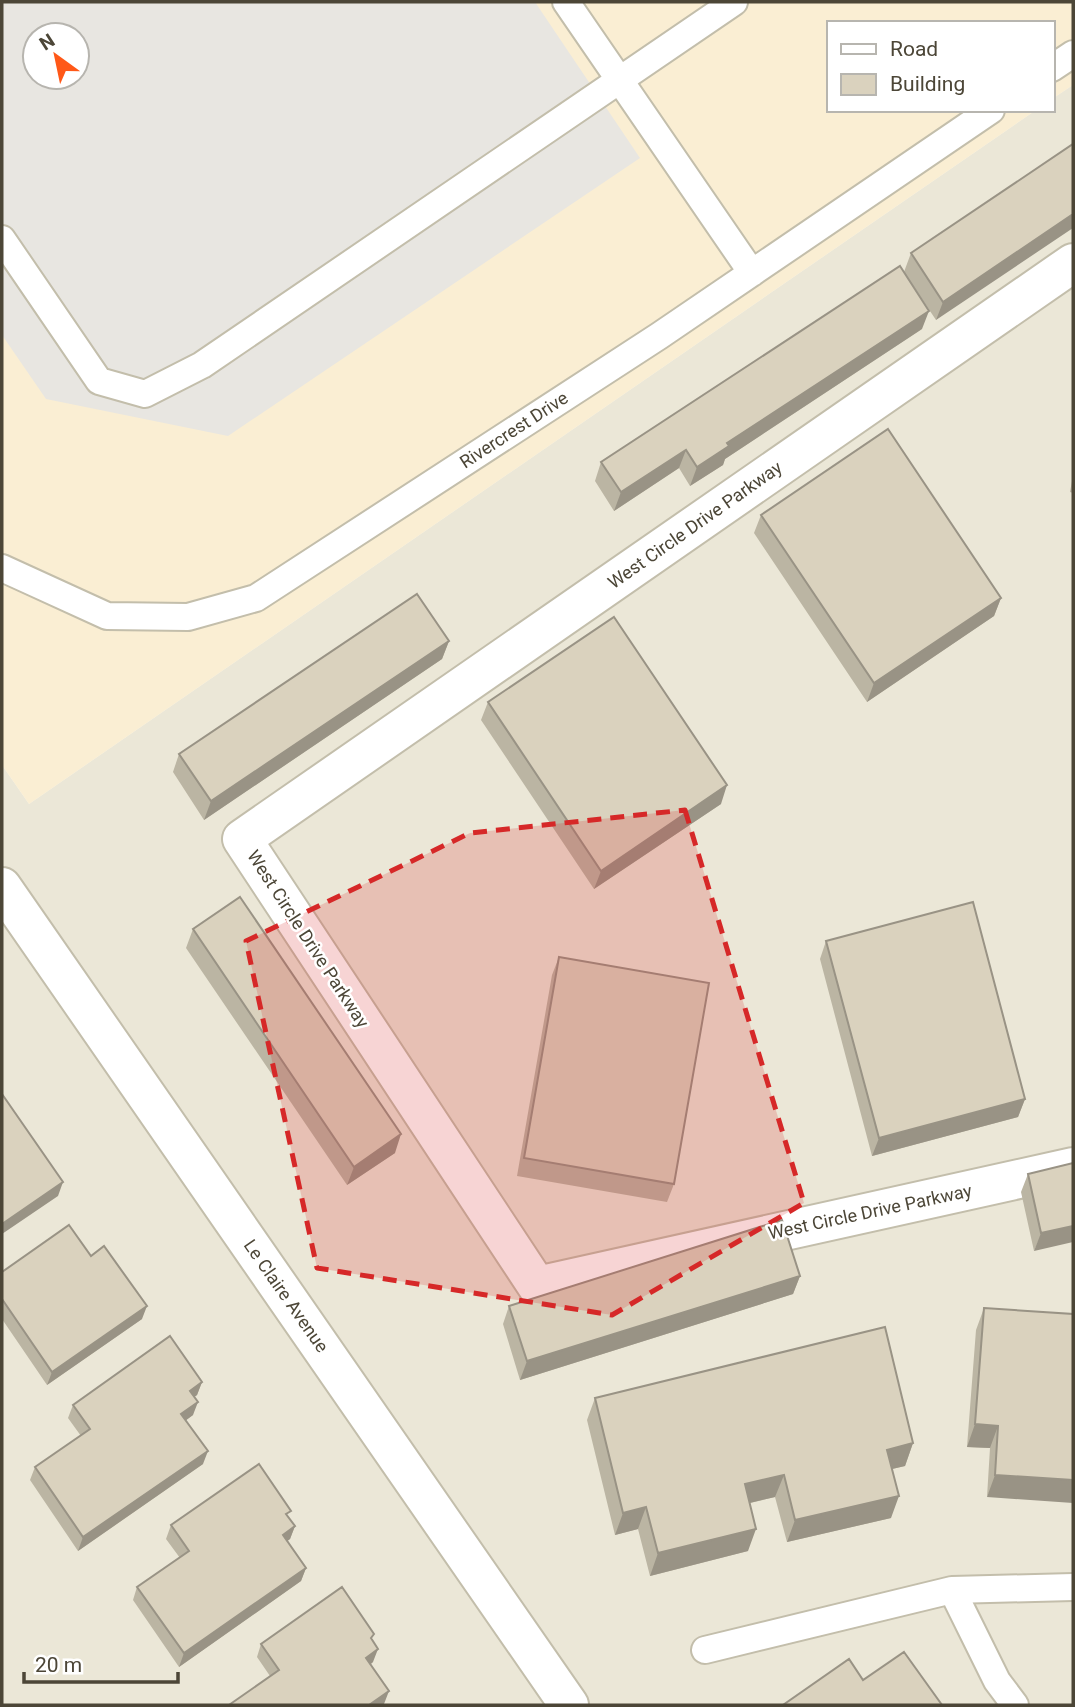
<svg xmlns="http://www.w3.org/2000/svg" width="1075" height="1707" font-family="Roboto,sans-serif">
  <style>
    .residential { fill: #ebe7d7 }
    .commercial { fill: #faeed3; fill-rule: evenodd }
    .parking { fill: #e8e6e1; fill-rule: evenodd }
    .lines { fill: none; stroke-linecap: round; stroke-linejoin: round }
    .service-casing { stroke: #c3beab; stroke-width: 30 }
    .minor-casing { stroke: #c3beab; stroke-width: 42 }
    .service { stroke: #fff; stroke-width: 26 }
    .minor { stroke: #fff; stroke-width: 38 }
    .wall { fill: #bbb5a3 }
    .shaded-wall { fill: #999385 }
    .building { fill: #dad2be; stroke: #999385; stroke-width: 2 }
    .marked { fill: #d62828; fill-opacity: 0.2; stroke: #d62828; stroke-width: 5; stroke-dasharray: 14 9; stroke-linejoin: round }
    .labels { text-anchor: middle; stroke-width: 5; stroke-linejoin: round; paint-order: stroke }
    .street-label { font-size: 18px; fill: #4c4637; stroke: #fff }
  </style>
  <rect width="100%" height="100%" fill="#f6f4ea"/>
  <!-- residential -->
  <path class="residential" d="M 1073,85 L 1073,1705 L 2,1705 L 2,765 L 29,804 L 1036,110 L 1052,110 L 1052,99 Z"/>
  <!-- commercial -->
  <path class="commercial" d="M 2,2 L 1073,2 L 1073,85 L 1052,99 L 1052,23 L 828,23 L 828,110 L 1036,110 L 29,804 L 2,765 ZM 35,35 L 77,35 L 77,77 L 35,77 Z"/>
  <!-- parking -->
  <path class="parking" d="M 2,2 L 535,2 L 640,158 L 228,436 L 46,399 L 2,335 ZM 35,35 L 77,35 L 77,77 L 35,77 Z"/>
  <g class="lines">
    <!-- service casing -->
    <g class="service-casing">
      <path id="service" d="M 566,2 L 752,273
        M 1052,68 L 1073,54
        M 2,239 L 99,381 L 145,394 L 202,365 L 734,2
        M 2,568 L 107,616 L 188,617 L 256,598 L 659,336 L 991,110
        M 952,1590 L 997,1681 L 1015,1705
        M 705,1650 L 952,1590 L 1073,1587"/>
    </g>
    <!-- minor casing -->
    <g class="minor-casing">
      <path id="minor" d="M 1073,263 L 242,839 L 537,1286 L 1073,1167
        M 2,887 L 569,1705"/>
    </g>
    <!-- service -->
    <use href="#service" class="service"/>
    <!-- minor -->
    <use href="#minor" class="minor"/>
  </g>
  <!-- wall -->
  <path class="wall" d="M 1073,144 L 936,320 L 904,272 L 911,253 Z
    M 922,329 L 725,459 L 723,465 L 690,486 L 679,468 L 614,511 L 595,481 L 601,462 Z
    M 1073,476 L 1073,493 L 1070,492 Z
    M 761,515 L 1001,598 L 994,616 L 867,702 L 754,533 Z
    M 449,641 L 442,659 L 204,820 L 173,772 L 179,754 Z
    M 488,702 L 721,804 L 594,889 L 481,720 Z
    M 193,929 L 395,1153 L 347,1185 L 186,948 Z
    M 826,941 L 1025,1099 L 1018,1117 L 872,1156 L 820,959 Z
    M 559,957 L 674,1184 L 667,1202 L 517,1176 L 552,975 Z
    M 1073,1163 L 1034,1251 L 1021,1192 L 1028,1174 Z
    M 91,1256 L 142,1319 L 47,1385 L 2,1319 L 2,1272 Z
    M 800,1276 L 793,1294 L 520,1380 L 503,1324 L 509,1306 Z
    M 984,1308 L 1073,1314 L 987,1497 L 990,1448 L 967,1447 L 976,1330 Z
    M 202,1382 L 197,1395 L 194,1397 L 193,1415 L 186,1420 L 203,1464 L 78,1551 L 30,1480 L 35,1467 L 81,1436 L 68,1418 L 73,1405 Z
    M 595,1398 L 913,1443 L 905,1466 L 892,1469 L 891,1518 L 787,1542 L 775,1497 L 750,1503 L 748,1551 L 650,1576 L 638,1529 L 615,1535 L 587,1420 Z
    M 289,1518 L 295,1526 L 290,1539 L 287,1541 L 306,1568 L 301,1581 L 179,1667 L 133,1600 L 137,1587 L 180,1558 L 166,1539 L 171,1525 Z
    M 261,1644 L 373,1662 L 371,1664 L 384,1704 L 383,1705 L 229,1705 L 270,1676 L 257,1657 Z"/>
  <!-- shaded-wall -->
  <path class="shaded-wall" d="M 1073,214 L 1073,228 L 936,320 L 943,302 Z
    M 929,311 L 922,329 L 725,459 L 723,465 L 690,486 L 697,467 L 727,443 Z
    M 686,450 L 679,468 L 614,511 L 621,492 Z
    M 1001,598 L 994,616 L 867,702 L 874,683 Z
    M 449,641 L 442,659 L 204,820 L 211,801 Z
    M 727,785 L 721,804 L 594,889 L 601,871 Z
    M 1025,1099 L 1018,1117 L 872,1156 L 879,1138 Z
    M 401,1134 L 395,1153 L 347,1185 L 354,1167 Z
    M 63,1182 L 58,1196 L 2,1234 L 2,1224 Z
    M 1073,1226 L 1073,1242 L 1034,1251 L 1041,1233 Z
    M 800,1276 L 793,1294 L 520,1380 L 527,1361 Z
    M 147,1306 L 142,1319 L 47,1385 L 52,1372 Z
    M 202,1382 L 197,1395 L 185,1404 L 190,1391 Z
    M 198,1402 L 193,1415 L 177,1427 L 181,1414 Z
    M 975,1424 L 998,1426 L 990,1448 L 967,1447 Z
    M 913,1443 L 905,1466 L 879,1472 L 887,1450 Z
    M 208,1451 L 203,1464 L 78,1551 L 83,1537 Z
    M 784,1475 L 775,1497 L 737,1506 L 745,1484 Z
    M 995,1475 L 1073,1480 L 1073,1503 L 987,1497 Z
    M 899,1496 L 891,1518 L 787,1542 L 795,1520 Z
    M 646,1507 L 638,1529 L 615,1535 L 623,1513 Z
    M 295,1526 L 290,1539 L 278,1548 L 283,1535 Z
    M 756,1529 L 748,1551 L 650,1576 L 658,1553 Z
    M 306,1568 L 301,1581 L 179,1667 L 184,1653 Z
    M 378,1649 L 373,1662 L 361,1671 L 366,1658 Z
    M 389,1691 L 384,1704 L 383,1705 L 369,1705 Z"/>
  <!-- building -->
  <path class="building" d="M 1073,144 L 1073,214 L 943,302 L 911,253 Z
    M 900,266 L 929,311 L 727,443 L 729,446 L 697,467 L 686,450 L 621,492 L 601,462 Z
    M 888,429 L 1001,598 L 874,683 L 761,515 Z
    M 417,594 L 449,641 L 211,801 L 179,754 Z
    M 614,617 L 727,785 L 601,871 L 488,702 Z
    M 240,897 L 401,1134 L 354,1167 L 193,929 Z
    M 973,902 L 1025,1099 L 879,1138 L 826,941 Z
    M 559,957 L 709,983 L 674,1184 L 524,1158 Z
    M 2,1094 L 63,1182 L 2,1224 Z
    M 1073,1163 L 1073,1226 L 1041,1233 L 1028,1174 Z
    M 782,1220 L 800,1276 L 527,1361 L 509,1306 Z
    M 69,1225 L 91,1256 L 104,1246 L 147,1306 L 52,1372 L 2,1299 L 2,1272 Z
    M 984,1308 L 1073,1314 L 1073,1480 L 995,1475 L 998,1426 L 975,1424 Z
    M 885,1327 L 913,1443 L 887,1450 L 899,1496 L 795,1520 L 784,1475 L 745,1484 L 756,1529 L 658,1553 L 646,1507 L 623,1513 L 595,1398 Z
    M 170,1336 L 202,1382 L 190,1391 L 198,1402 L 181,1414 L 208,1451 L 83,1537 L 35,1467 L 90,1429 L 73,1405 Z
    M 259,1464 L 291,1511 L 286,1514 L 295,1526 L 283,1535 L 306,1568 L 184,1653 L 137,1587 L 189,1551 L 171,1525 Z
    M 342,1587 L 374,1634 L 371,1638 L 378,1649 L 366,1658 L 389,1691 L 369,1705 L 229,1705 L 279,1670 L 261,1644 Z
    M 904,1652 L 942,1705 L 783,1705 L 849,1659 L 863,1680 Z"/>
  <!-- marked area -->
  <path class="marked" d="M 685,810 L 804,1203 L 612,1315 L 317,1268 L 246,941 L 470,833 Z"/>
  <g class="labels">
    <!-- street labels -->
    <g class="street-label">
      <text transform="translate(514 430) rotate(-33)" y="6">Rivercrest Drive</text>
      <text transform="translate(695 525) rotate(-35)" y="6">West Circle Drive Parkway</text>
      <text transform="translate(308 939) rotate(57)" y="6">West Circle Drive Parkway</text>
      <text transform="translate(870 1212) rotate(-12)" y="6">West Circle Drive Parkway</text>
      <text transform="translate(286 1296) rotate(55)" y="6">Le Claire Avenue</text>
    </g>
  </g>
  <!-- border -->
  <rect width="1075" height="1707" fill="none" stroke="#4c4637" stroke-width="7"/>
  <!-- legend -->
  <rect x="827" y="21" width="228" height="91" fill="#ffffff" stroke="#b7b5af" stroke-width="2"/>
  <rect x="841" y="44" width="35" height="10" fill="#ffffff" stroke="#b7b5af" stroke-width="2"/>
  <text x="890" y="56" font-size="21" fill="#4c4637">Road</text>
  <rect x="841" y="74" width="35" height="21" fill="#dad2be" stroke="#b7b5af" stroke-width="2"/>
  <text x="890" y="91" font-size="21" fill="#4c4637">Building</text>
  <!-- north arrow -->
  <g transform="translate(56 56) rotate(327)"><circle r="33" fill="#ffffff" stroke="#b7b5af" stroke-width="2"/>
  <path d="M0-5L12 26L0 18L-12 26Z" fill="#ff5818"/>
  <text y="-10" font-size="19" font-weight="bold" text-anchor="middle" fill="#4c4637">N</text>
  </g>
  <!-- scale -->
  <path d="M24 1672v10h154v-10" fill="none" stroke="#4c4637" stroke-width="3.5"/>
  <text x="35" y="1672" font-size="21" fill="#4c4637" stroke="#ffffff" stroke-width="5" paint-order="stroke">20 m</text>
</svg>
